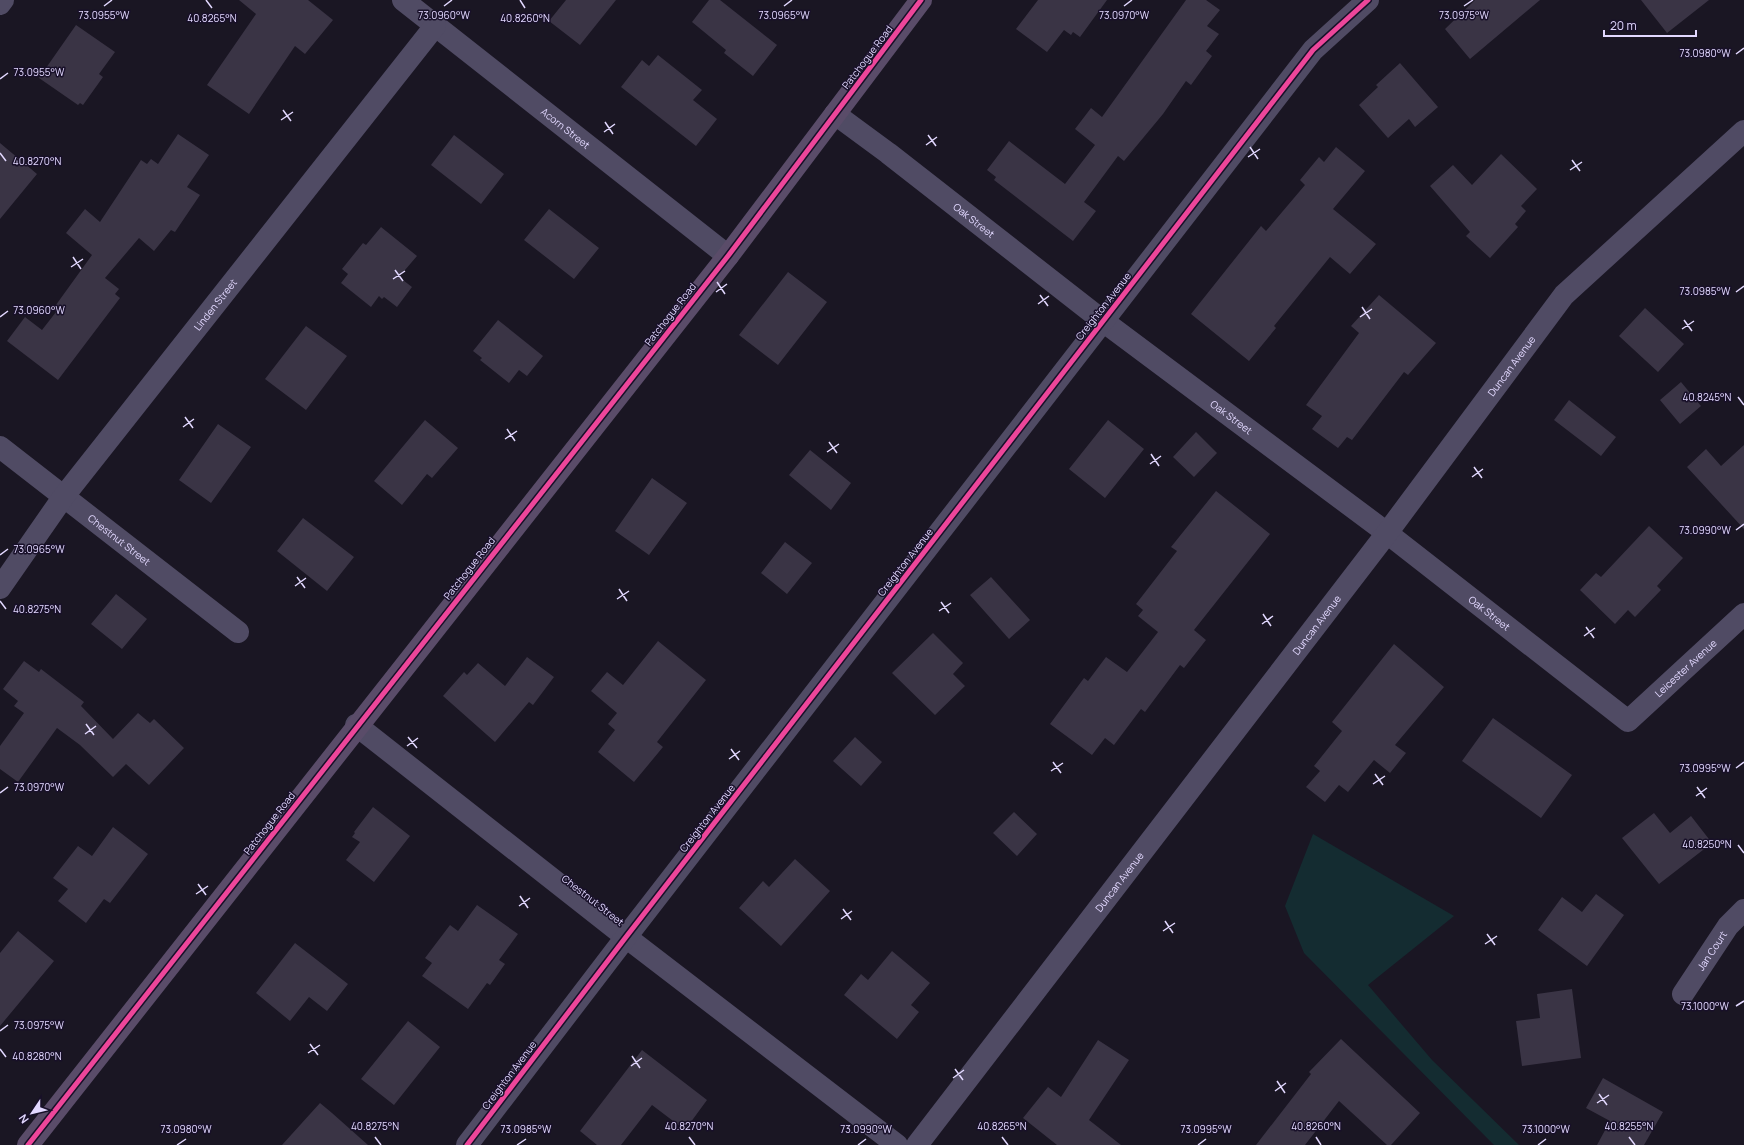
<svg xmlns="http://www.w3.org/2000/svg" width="1744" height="1145" font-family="Manrope,sans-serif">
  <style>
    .green { fill: #142c31 }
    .building { fill: #3a3445 }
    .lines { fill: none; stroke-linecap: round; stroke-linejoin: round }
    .minor { stroke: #504b64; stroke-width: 22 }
    .primary { stroke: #5a4c69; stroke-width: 22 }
    .cycleway-casing { stroke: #181029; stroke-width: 8 }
    .cycleway { stroke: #ed469a; stroke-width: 5 }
    .ticks { fill: none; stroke: #e2d8ff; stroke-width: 1.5 }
    .labels { text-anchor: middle; stroke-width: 3; stroke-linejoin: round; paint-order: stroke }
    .street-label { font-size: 10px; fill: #e2d8ff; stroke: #181029 }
    .ticks-label { font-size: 10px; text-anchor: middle; fill: #e2d8ff; stroke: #181029; stroke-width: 3; stroke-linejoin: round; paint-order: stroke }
  </style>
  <rect width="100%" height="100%" fill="#1a1623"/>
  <!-- green -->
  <path class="green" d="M 1313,834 L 1454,916 L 1368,985 L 1432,1060 L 1519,1145 L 1494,1145 L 1304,953 L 1285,906 Z"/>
  <!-- building -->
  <path class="building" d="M 239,0 L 308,0 L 333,20 L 305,54 L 295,46 L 249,114 L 207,85 L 256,14 Z
    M 566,0 L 616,0 L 580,45 L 549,21 Z
    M 709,0 L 720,0 L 777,45 L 753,76 L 724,53 L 726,50 L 692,22 Z
    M 1038,0 L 1107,0 L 1080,37 L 1073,32 L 1071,35 L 1064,30 L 1047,52 L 1016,29 Z
    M 1186,0 L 1206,0 L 1220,10 L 1207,26 L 1219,34 L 1206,51 L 1212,56 L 1191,85 L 1186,81 L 1163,114 L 1124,161 L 1118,156 L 1084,202 L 1096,211 L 1073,241 L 994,180 L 996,177 L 987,170 L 1009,141 L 1065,184 L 1095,145 L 1075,129 L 1091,108 L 1102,117 Z
    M 1475,0 L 1540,0 L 1470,59 L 1445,29 Z
    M 1641,0 L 1709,0 L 1667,33 Z
    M 76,25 L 115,52 L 99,74 L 103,77 L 83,105 L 80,103 L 78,105 L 39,78 Z
    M 658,55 L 702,90 L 693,100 L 717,119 L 696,146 L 621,87 L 642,60 L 649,66 Z
    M 1400,63 L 1438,107 L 1415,127 L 1409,119 L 1388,138 L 1359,105 L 1378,87 L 1376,85 Z
    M 178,134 L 209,155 L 187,187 L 200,195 L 175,232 L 171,230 L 154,251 L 139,238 L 105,278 L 119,289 L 115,294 L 120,298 L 58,380 L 7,341 L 25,317 L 42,330 L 56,312 L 53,309 L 92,255 L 66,233 L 85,209 L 100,222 L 141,160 L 147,164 L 151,159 L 158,164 Z
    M 454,135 L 504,174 L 481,204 L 431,165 Z
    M 0,143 L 37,174 L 0,219 Z
    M 1336,147 L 1365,171 L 1333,209 L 1376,244 L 1350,274 L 1330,257 L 1274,326 L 1276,328 L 1249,361 L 1191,314 L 1261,226 L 1266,231 L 1305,185 L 1300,180 L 1319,157 L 1324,162 Z
    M 1501,154 L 1537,189 L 1521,206 L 1526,211 L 1515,224 L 1518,227 L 1490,258 L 1466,236 L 1470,232 L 1430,186 L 1453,165 L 1472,185 Z
    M 549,209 L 599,248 L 574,279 L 524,240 Z
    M 381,227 L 417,256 L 399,277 L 412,287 L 397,307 L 384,297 L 382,299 L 379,296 L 371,307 L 341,283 L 348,274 L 342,269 L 363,243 L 366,245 Z
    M 788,272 L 827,302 L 778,365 L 739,335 Z
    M 1379,295 L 1436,343 L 1408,375 L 1404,372 L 1352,440 L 1347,437 L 1338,448 L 1312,429 L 1322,416 L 1306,405 L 1359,333 L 1351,326 Z
    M 1645,308 L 1684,344 L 1658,372 L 1619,336 Z
    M 498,320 L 543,356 L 527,376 L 519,370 L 509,383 L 480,360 L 482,358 L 473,351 Z
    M 306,326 L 347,356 L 306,410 L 265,379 Z
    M 1681,382 L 1701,406 L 1680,424 L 1660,400 Z
    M 1569,400 L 1616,437 L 1601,456 L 1554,420 Z
    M 425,420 L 458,448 L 432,478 L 427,474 L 402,505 L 374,481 Z
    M 1108,420 L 1144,449 L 1105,498 L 1069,469 Z
    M 218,424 L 251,447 L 211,503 L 179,480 Z
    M 1196,432 L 1217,453 L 1194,477 L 1173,457 Z
    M 1744,445 L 1744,529 L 1687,467 L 1706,449 L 1721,466 Z
    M 810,450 L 851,483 L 831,510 L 789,475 Z
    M 652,478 L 687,503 L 649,555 L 615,531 Z
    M 1216,491 L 1270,534 L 1194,630 L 1206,640 L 1184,668 L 1180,665 L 1145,712 L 1141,709 L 1114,745 L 1105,738 L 1092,755 L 1050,724 L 1084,678 L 1088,681 L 1106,657 L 1127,672 L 1158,632 L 1138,616 L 1143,610 L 1136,604 L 1177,551 L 1171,547 Z
    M 303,518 L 354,557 L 327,591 L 277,551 Z
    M 1649,526 L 1683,558 L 1657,586 L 1661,590 L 1635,617 L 1628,610 L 1615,624 L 1580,590 L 1596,573 L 1601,577 Z
    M 785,542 L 812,563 L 787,594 L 761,573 Z
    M 991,577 L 1030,620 L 1009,639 L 970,595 Z
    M 116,594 L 147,619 L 122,649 L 91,624 Z
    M 933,633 L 963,663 L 953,674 L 965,686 L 935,715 L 892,673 Z
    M 658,641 L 706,680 L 657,742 L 663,747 L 634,782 L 598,752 L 615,730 L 608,724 L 617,713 L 591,691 L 607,672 L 623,685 Z
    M 1394,644 L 1444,687 L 1395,745 L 1406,753 L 1390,773 L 1374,760 L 1348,792 L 1339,785 L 1325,802 L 1306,787 L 1320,771 L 1314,766 L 1342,731 L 1332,722 Z
    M 527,657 L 554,677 L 533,705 L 529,702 L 495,742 L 443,696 L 464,672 L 467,675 L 478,663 L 505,686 Z
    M 24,661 L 39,672 L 41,669 L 84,702 L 81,706 L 113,739 L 138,713 L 150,723 L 154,719 L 184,748 L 149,785 L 126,764 L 113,777 L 80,745 L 57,728 L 18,782 L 0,769 L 0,746 L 24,713 L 14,706 L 18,701 L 3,689 Z
    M 1493,718 L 1572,775 L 1541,818 L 1462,761 Z
    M 855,737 L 882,762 L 861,786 L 833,761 Z
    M 373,807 L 410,836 L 374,882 L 346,860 L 360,842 L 352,837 L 355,833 L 354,832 Z
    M 1014,812 L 1037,834 L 1017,856 L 993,833 Z
    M 1654,813 L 1670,833 L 1691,816 L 1712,843 L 1659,884 L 1622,838 Z
    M 113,827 L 148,854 L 110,903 L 104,899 L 86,923 L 58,901 L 68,889 L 53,878 L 78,846 L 92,856 Z
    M 795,859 L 830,891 L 781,946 L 739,908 L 763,881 L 769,887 Z
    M 1596,894 L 1624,915 L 1587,966 L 1538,930 L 1562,897 L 1582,912 Z
    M 477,905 L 518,934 L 499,960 L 505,964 L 490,985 L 487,983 L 468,1009 L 422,976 L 432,963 L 425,958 L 450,925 L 458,931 Z
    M 18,931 L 54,961 L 0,1026 L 0,953 Z
    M 295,943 L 348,984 L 327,1011 L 309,997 L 290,1021 L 256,993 Z
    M 892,951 L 930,983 L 911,1005 L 919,1012 L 897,1039 L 844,995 L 861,974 L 868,980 Z
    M 1572,989 L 1581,1058 L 1522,1066 L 1516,1021 L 1540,1018 L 1537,994 Z
    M 408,1021 L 440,1047 L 394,1105 L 361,1079 Z
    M 1341,1039 L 1420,1113 L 1391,1145 L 1387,1145 L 1339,1101 L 1305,1145 L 1256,1145 L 1311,1074 L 1309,1072 Z
    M 1098,1040 L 1129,1060 L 1089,1120 L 1121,1145 L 1057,1145 L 1023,1118 L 1048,1087 L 1061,1097 Z
    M 642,1050 L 707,1100 L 685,1130 L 652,1105 L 621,1145 L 597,1145 L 580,1131 Z
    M 1603,1078 L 1663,1112 L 1644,1145 L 1597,1145 L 1610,1121 L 1586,1108 Z
    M 320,1103 L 332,1113 L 368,1145 L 282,1145 Z"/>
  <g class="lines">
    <!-- minor -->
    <g class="minor">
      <path id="s1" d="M 403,0 L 728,256"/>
      <path d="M 0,4 L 3,0"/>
      <path id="s2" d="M 835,114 L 888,153 L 1103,321 L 1387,533 L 1628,721 L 1744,614"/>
      <path id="s3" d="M 0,447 L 238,632"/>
      <path id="s4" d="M 0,588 L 64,496 L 435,26"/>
      <path d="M 356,725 L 626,937 L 897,1145"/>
      <path id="s5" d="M 1683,994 L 1728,926 L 1744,910"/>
      <path d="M 467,1145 L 626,937 L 1313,50 L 1368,0"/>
      <path id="s6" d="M 917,1145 L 1387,533 L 1564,295 L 1744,131"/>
    </g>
    <!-- primary -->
    <path class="primary" d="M 28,1145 L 728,256 L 921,0"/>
    <!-- cycleway casing -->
    <g class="cycleway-casing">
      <path id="cycleway" d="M 28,1145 L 728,256 L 921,0
        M 467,1145 L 626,937 L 1313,50 L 1368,0"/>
    </g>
    <!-- cycleway -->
    <use href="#cycleway" class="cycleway"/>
  </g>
  <!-- ticks -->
  <path class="ticks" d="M 206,0 L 212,8M 520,0 L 525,8M 104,6 L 112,0M 444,6 L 452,0M 784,6 L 792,0M 1124,6 L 1132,0M 1464,6 L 1473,0M 1736,54 L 1744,48M 0,79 L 8,73M 283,110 L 291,121M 281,120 L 293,112M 605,122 L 613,134M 604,132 L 615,124M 928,135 L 936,146M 926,145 L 937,137M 1250,147 L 1258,159M 0,153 L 6,161M 1248,157 L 1260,149M 1572,160 L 1580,171M 1570,170 L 1582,162M 73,257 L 81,269M 71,267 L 83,259M 395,270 L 403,281M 393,279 L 405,271M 717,282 L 725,294M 716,292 L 727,284M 1736,292 L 1744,286M 1040,295 L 1048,306M 1038,304 L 1049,296M 1362,307 L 1370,319M 0,317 L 8,311M 1360,317 L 1372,309M 1684,320 L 1692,331M 1682,329 L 1694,321M 1738,397 L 1744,405M 185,417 L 193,428M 183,427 L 194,419M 507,429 L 515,441M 505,439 L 517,431M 829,442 L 837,453M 827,452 L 839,444M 1151,454 L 1159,466M 1150,464 L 1161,456M 1474,467 L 1482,478M 1472,477 L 1483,469M 1736,530 L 1744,524M 0,555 L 8,549M 297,577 L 305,588M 295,586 L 306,578M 619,589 L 627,601M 617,599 L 629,591M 0,601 L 6,609M 941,602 L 949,613M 939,611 L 951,603M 1263,614 L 1271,626M 1262,624 L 1273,616M 1586,627 L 1594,638M 1584,636 L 1595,628M 86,724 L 94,735M 85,734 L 96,726M 408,737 L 417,748M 407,746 L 418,738M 731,749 L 739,760M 729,759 L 740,751M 1053,762 L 1061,773M 1736,768 L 1744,762M 1051,771 L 1063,763M 1375,774 L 1383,785M 1373,784 L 1385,776M 1697,787 L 1705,798M 0,793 L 8,787M 1696,796 L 1707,788M 1738,845 L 1744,853M 198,884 L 206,895M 196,894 L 208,886M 520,896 L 528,908M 519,906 L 530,898M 843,909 L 851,920M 841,919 L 852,911M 1165,921 L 1173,933M 1163,931 L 1175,923M 1487,934 L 1495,945M 1485,944 L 1497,936M 1736,1006 L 1744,1001M 0,1031 L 8,1025M 310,1044 L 318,1055M 0,1049 L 6,1057M 308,1053 L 320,1045M 632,1056 L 640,1068M 631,1066 L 642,1058M 955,1069 L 963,1080M 953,1078 L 964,1070M 1277,1081 L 1285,1093M 1275,1091 L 1286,1083M 1599,1094 L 1607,1105M 1597,1103 L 1609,1095M 375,1137 L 381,1145M 689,1137 L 695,1145M 1002,1137 L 1008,1145M 1316,1137 L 1321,1145M 1629,1137 L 1635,1145M 177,1145 L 186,1139M 517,1145 L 526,1139M 858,1145 L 866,1139M 1198,1145 L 1206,1139M 1538,1145 L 1546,1139"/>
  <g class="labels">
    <!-- street labels -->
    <g class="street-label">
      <text transform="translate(867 57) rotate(-53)" y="4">Patchogue Road</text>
      <text dy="4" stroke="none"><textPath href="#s1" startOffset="207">Acorn Street</textPath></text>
      <text dy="4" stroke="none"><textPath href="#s2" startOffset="175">Oak Street</textPath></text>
      <text dy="4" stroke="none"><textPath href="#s4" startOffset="356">Linden Street</textPath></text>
      <text transform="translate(1103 306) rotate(-52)" y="4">Creighton Avenue</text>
      <text transform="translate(670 314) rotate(-52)" y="4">Patchogue Road</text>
      <text dy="4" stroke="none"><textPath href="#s6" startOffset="980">Duncan Avenue</textPath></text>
      <text dy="4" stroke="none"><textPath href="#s2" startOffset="499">Oak Street</textPath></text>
      <text dy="4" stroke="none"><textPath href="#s3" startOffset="151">Chestnut Street</textPath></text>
      <text transform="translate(905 562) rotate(-52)" y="4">Creighton Avenue</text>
      <text transform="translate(469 568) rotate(-52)" y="4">Patchogue Road</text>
      <text dy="4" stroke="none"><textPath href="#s2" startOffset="823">Oak Street</textPath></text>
      <text dy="4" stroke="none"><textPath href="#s6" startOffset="656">Duncan Avenue</textPath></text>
      <text dy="4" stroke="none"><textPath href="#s2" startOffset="1077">Leicester Avenue</textPath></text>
      <text transform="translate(707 818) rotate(-52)" y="4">Creighton Avenue</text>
      <text transform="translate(269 823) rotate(-52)" y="4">Patchogue Road</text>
      <text dy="4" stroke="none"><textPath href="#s6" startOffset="332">Duncan Avenue</textPath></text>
      <text transform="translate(593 900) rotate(38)" y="4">Chestnut Street</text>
      <text dy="4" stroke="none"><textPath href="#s5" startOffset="52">Jan Court</textPath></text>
      <text transform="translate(509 1075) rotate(-53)" y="4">Creighton Avenue</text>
    </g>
  </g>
  <g class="ticks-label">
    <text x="784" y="19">73.0965°W</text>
    <text x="444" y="19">73.0960°W</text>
    <text x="1124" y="19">73.0970°W</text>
    <text x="1464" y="19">73.0975°W</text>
    <text x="104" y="19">73.0955°W</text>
    <text x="212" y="22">40.8265°N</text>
    <text x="525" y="22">40.8260°N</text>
    <text x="1705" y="57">73.0980°W</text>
    <text x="39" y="76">73.0955°W</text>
    <text x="37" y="165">40.8270°N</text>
    <text x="1705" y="295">73.0985°W</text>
    <text x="39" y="314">73.0960°W</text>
    <text x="1707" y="401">40.8245°N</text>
    <text x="1705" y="534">73.0990°W</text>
    <text x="39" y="553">73.0965°W</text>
    <text x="37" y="613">40.8275°N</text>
    <text x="1705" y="772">73.0995°W</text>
    <text x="39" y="791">73.0970°W</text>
    <text x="1707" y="848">40.8250°N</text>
    <text x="1705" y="1010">73.1000°W</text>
    <text x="39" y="1029">73.0975°W</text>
    <text x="37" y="1060">40.8280°N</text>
    <text x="375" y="1130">40.8275°N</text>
    <text x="689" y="1130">40.8270°N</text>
    <text x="1002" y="1130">40.8265°N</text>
    <text x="1316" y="1130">40.8260°N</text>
    <text x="1629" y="1130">40.8255°N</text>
    <text x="186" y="1133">73.0980°W</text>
    <text x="526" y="1133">73.0985°W</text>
    <text x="866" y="1133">73.0990°W</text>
    <text x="1206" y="1133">73.0995°W</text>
    <text x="1546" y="1133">73.1000°W</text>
  </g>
  <!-- north arrow -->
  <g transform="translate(32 1113) rotate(235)" stroke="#181029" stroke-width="3" paint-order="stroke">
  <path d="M0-3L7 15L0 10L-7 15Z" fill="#e2d8ff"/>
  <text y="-6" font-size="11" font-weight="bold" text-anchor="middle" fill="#e2d8ff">N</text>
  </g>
  <!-- scale -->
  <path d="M1604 30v6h92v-6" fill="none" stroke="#e2d8ff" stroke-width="2"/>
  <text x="1610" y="30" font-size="12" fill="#e2d8ff" stroke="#181029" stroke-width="3" paint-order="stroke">20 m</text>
</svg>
